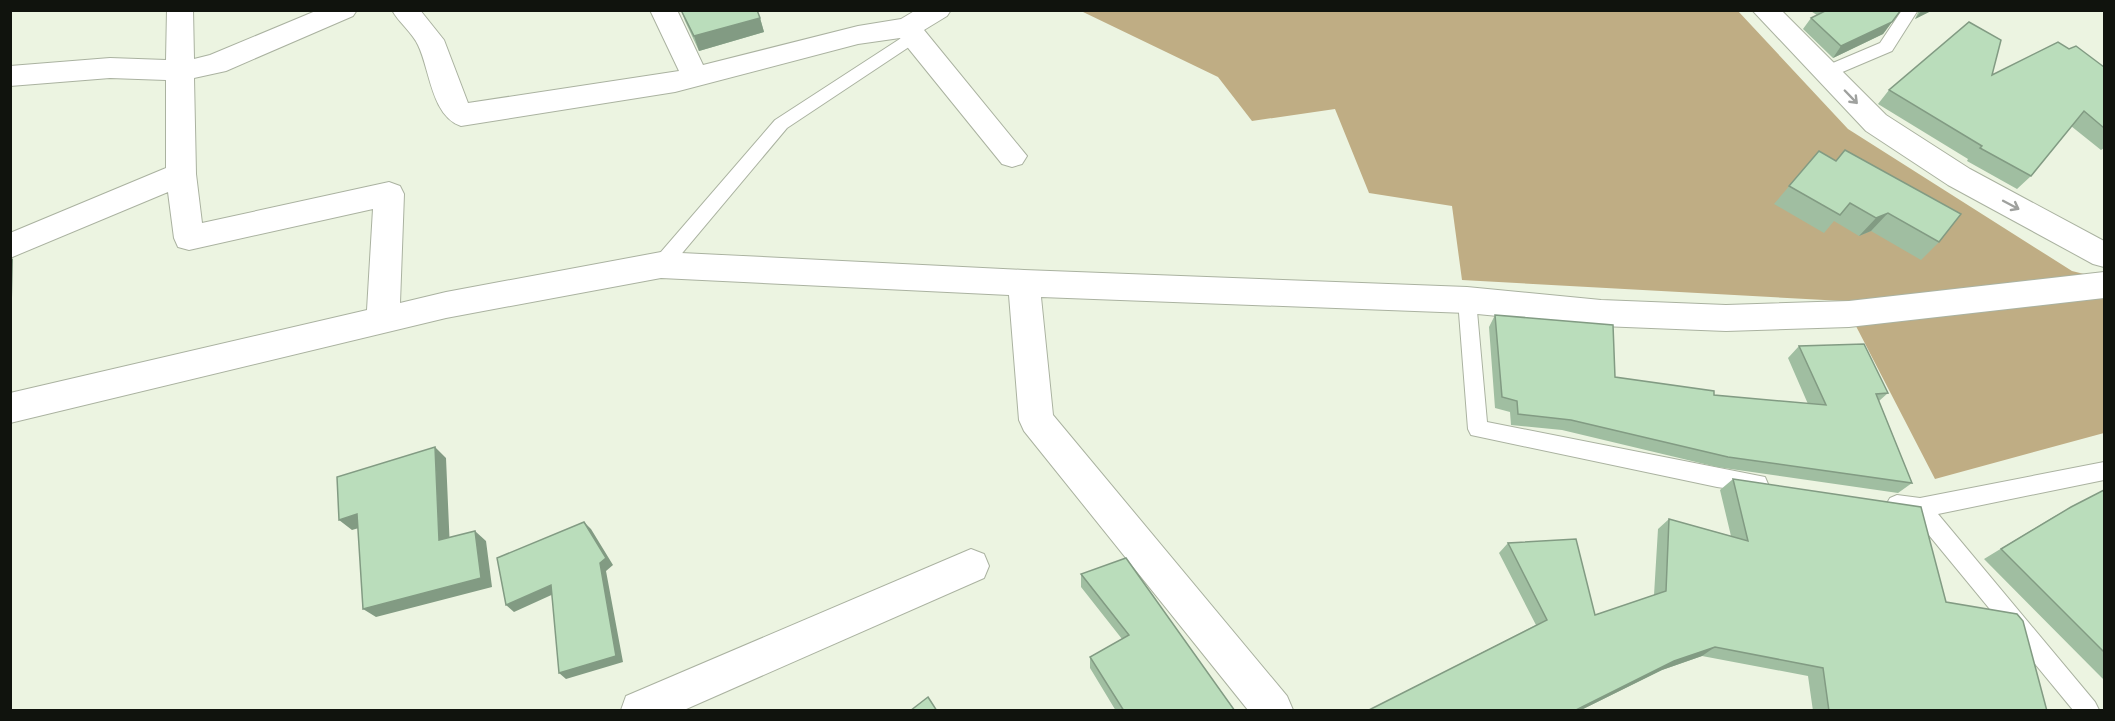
<svg xmlns="http://www.w3.org/2000/svg" width="2115" height="721" font-family="'DejaVu Sans',sans-serif">
  <style>
    .forest { fill: #bfad84 }
    .lines { fill: none; stroke-linecap: round; stroke-linejoin: round }
    .service-casing { stroke: #aab2a0; stroke-width: 2 }
    .minor-casing { stroke: #aab2a0; stroke-width: 2 }
    .tertiary-casing { stroke: #aab2a0; stroke-width: 2 }
    .service { fill: #fff; fill-rule: evenodd }
    .minor { fill: #fff; fill-rule: evenodd }
    .tertiary { fill: #fff; fill-rule: evenodd }
    .wall { fill: #a0bea1 }
    .shaded-wall { fill: #829b83 }
    .building { fill: #baddbb; stroke: #829b83; stroke-width: 1.5 }
    .oneway { stroke: #9fa19e }
  </style>
  <rect width="100%" height="100%" fill="#ecf4e1"/>
  <!-- forest -->
  <path class="forest" d="M 1081,11 L 1738,11 L 1848,129 L 2072,271 L 2104,279 L 2104,433 L 1935,479 L 1843,301 L 1462,280 L 1452,206 L 1369,193 L 1335,109 L 1252,121 L 1218,77 Z"/>
  <g class="lines">
    <!-- service casing -->
    <g class="service-casing">
      <path id="service" d="M 1902,10 L 1918,10 L 1892,51 L 1833,76 L 1821,76 L 1819,72 L 1821,68 L 1880,43 Z
        M 912,31 L 918,33 L 920,37 L 918,41 L 787,128 L 668,270 L 661,272 L 654,270 L 652,265 L 654,260 L 775,120 Z
        M 1467,292 L 1474,295 L 1476,300 L 1487,422 L 1765,477 L 1768,484 L 1765,491 L 1758,493 L 1717,487 L 1471,435 L 1468,429 L 1458,300 L 1460,295 Z
        M 2104,462 L 2104,480 L 1938,514 L 2095,702 L 2099,710 L 2073,710 L 1914,517 L 1890,512 L 1886,505 L 1890,498 L 1897,495 L 1920,498 Z"/>
    </g>
    <!-- minor casing -->
    <g class="minor-casing">
      <path id="minor" d="M 167,10 L 193,10 L 194,59 L 210,55 L 318,10 L 357,10 L 353,16 L 226,71 L 194,78 L 196,174 L 202,223 L 389,182 L 400,186 L 404,194 L 400,303 L 446,292 L 661,252 L 1024,270 L 1467,287 L 1601,300 L 1726,305 L 1849,301 L 2104,272 L 2104,298 L 1849,327 L 1726,331 L 1601,326 L 1467,313 L 1041,297 L 1053,415 L 1287,696 L 1293,710 L 1248,710 L 1024,431 L 1019,420 L 1009,295 L 661,278 L 446,318 L 10,423 L 10,393 L 367,310 L 373,209 L 189,250 L 178,247 L 174,238 L 168,192 L 10,258 L 10,233 L 166,168 L 166,80 L 110,78 L 10,86 L 10,66 L 110,58 L 166,60 Z
        M 392,10 L 420,10 L 444,40 L 468,103 L 679,71 L 650,10 L 677,10 L 703,65 L 858,26 L 901,19 L 916,10 L 951,10 L 947,16 L 924,30 L 1027,156 L 1022,164 L 1012,167 L 1002,164 L 900,38 L 858,44 L 675,92 L 461,126 C 431,116 430,69 418,45 C 412,32 399,23 392,10 Z
        M 1752,10 L 1781,10 L 1886,115 L 1970,169 L 2104,241 L 2104,267 L 2093,264 L 1948,185 L 1866,131 Z"/>
    </g>
    <!-- tertiary casing -->
    <g class="tertiary-casing">
      <path id="tertiary" d="M 971,549 L 984,554 L 989,566 L 984,578 L 684,710 L 621,710 L 626,696 Z"/>
    </g>
    <!-- service -->
    <use href="#service" class="service"/>
    <!-- minor -->
    <use href="#minor" class="minor"/>
    <!-- tertiary -->
    <use href="#tertiary" class="tertiary"/>
  </g>
  <!-- wall -->
  <path class="wall" d="M 681,10 L 760,18 L 764,32 L 699,51 L 685,21 Z
    M 1809,10 L 1901,10 L 1883,34 L 1833,58 L 1803,29 L 1811,18 L 1817,15 Z
    M 1919,10 L 1933,10 L 1915,19 Z
    M 2069,49 L 2104,67 L 2104,148 L 2101,150 L 2071,126 L 2031,176 L 2017,189 L 1967,161 L 1968,159 L 1878,104 L 1889,90 L 1992,75 Z
    M 1819,151 L 1939,242 L 1921,260 L 1871,231 L 1859,236 L 1834,221 L 1824,233 L 1774,204 Z
    M 1495,315 L 1615,377 L 1714,395 L 1808,404 L 1788,358 L 1799,346 L 1888,393 L 1879,401 L 1912,483 L 1898,493 L 1717,467 L 1562,430 L 1511,425 L 1510,412 L 1495,408 L 1489,327 Z
    M 1733,479 L 1946,602 L 2047,711 L 1813,711 L 1808,676 L 1702,656 L 1662,670 L 1579,711 L 1367,711 L 1536,625 L 1499,553 L 1508,543 L 1595,615 L 1654,595 L 1658,529 L 1669,519 L 1731,536 L 1720,490 Z
    M 2104,490 L 2104,680 L 1984,559 L 2053,517 Z
    M 1081,574 L 1235,711 L 1116,711 L 1090,668 L 1090,657 L 1122,639 L 1081,587 Z"/>
  <!-- shaded-wall -->
  <path class="shaded-wall" d="M 1922,10 L 1933,10 L 1915,19 Z
    M 760,18 L 764,32 L 699,51 L 694,36 Z
    M 1892,22 L 1883,34 L 1833,58 L 1841,46 Z
    M 1888,213 L 1871,231 L 1859,236 L 1876,218 Z
    M 10,257 L 13,259 L 12,298 L 10,298 Z
    M 435,447 L 446,458 L 450,550 L 439,540 Z
    M 357,514 L 369,525 L 352,530 L 339,520 Z
    M 584,522 L 591,529 L 613,565 L 606,571 L 623,662 L 566,679 L 559,673 Z
    M 475,531 L 486,541 L 492,587 L 376,617 L 363,609 Z
    M 551,585 L 558,592 L 514,612 L 506,605 Z
    M 1715,647 L 1702,656 L 1662,670 L 1579,711 L 1574,711 L 1674,661 Z"/>
  <!-- building -->
  <path class="building" d="M 681,10 L 757,10 L 760,18 L 694,36 Z
    M 1827,10 L 1901,10 L 1892,22 L 1841,46 L 1811,18 Z
    M 1969,22 L 2001,40 L 1992,75 L 2058,42 L 2069,49 L 2076,46 L 2104,67 L 2104,128 L 2084,111 L 2031,176 L 1980,148 L 1982,146 L 1889,90 Z
    M 1845,150 L 1961,214 L 1939,242 L 1888,213 L 1876,218 L 1850,203 L 1840,215 L 1789,186 L 1819,151 L 1836,161 Z
    M 1495,315 L 1613,325 L 1615,377 L 1714,391 L 1714,395 L 1826,405 L 1799,346 L 1864,344 L 1888,393 L 1876,394 L 1912,483 L 1728,457 L 1571,420 L 1518,414 L 1517,401 L 1502,397 Z
    M 435,447 L 439,540 L 475,531 L 481,578 L 363,609 L 357,514 L 339,520 L 337,477 Z
    M 1733,479 L 1921,507 L 1946,602 L 2017,614 L 2023,621 L 2047,711 L 1829,711 L 1823,668 L 1715,647 L 1674,661 L 1574,711 L 1367,711 L 1547,620 L 1508,543 L 1576,539 L 1595,615 L 1666,591 L 1669,519 L 1748,541 Z
    M 2104,490 L 2104,652 L 2001,549 L 2071,507 Z
    M 584,522 L 606,558 L 600,563 L 616,656 L 559,673 L 551,585 L 506,605 L 497,558 Z
    M 1126,558 L 1235,711 L 1124,711 L 1090,657 L 1129,635 L 1081,574 Z
    M 928,697 L 937,711 L 910,711 Z"/>
  <!-- one-way arrows -->
  <defs><path id="oneway-shaft" d="M-6 0H5M1.5-3L5.5 0L1.5 3" fill="none" stroke-width="1.6" stroke-linecap="round" stroke-linejoin="round" transform="scale(1.5)"/></defs>
  <g class="oneway">
    <use href="#oneway-shaft" transform="translate(1851 97) rotate(46)"/>
    <use href="#oneway-shaft" transform="translate(2011 205) rotate(28)"/>
  </g>
  <!-- border -->
  <rect width="2115" height="721" fill="none" stroke="#10130d" stroke-width="24"/>
</svg>
